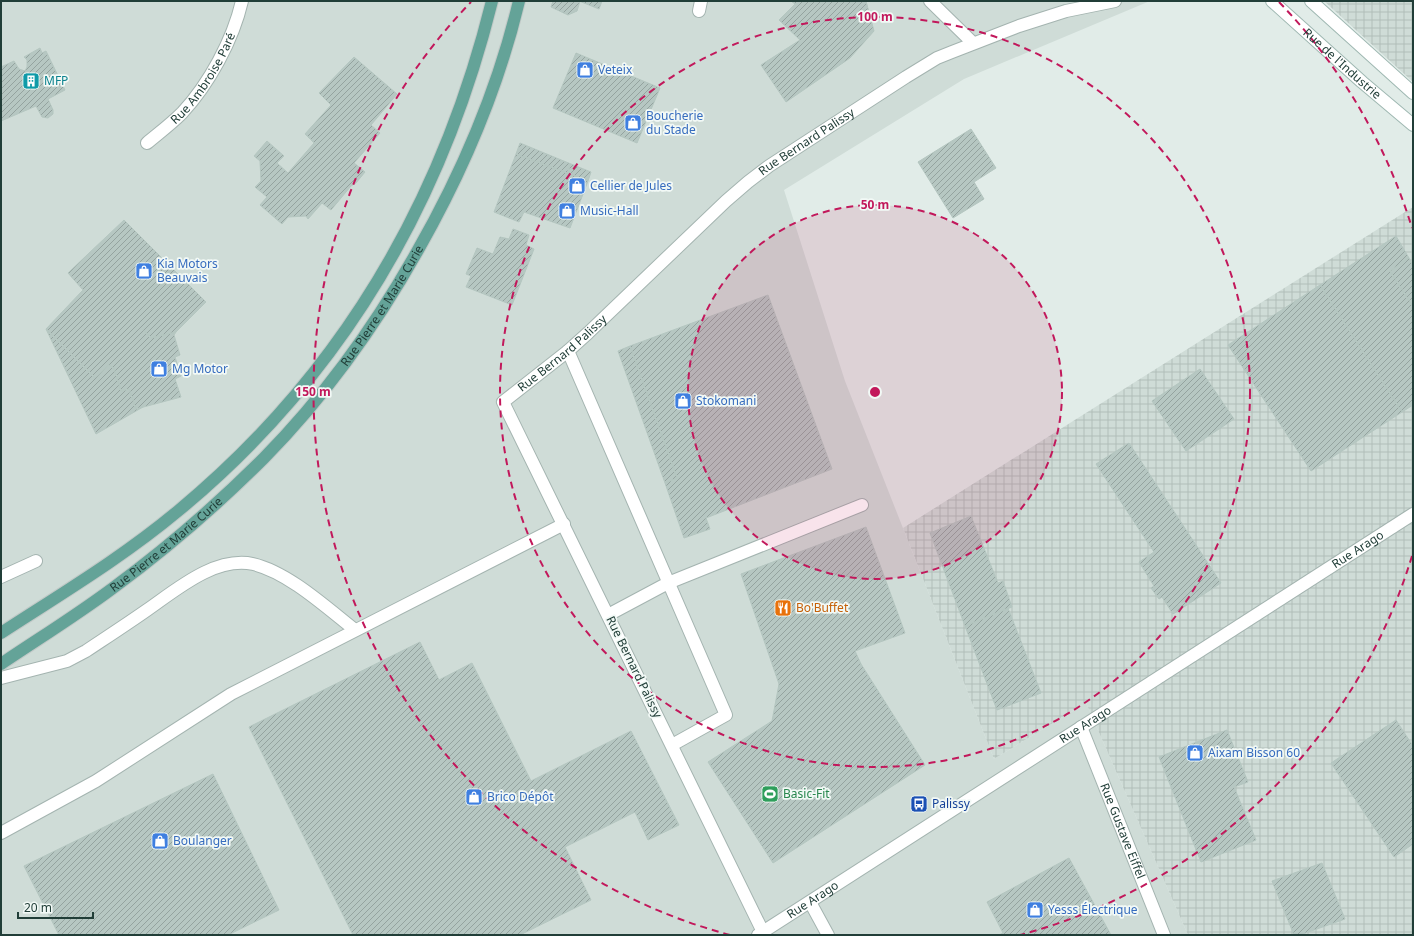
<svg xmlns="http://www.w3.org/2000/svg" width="1414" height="936" font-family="'Noto Sans',sans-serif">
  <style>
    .built { fill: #cfdcd7 }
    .industrial { fill: url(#industrial-grid) }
    .building { fill: url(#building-hatch); stroke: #b4c6c0 }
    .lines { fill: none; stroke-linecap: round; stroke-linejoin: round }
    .lane-casing { stroke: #a4b4b0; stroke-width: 14 }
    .street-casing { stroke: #a4b4b0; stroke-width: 14 }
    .secondary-casing { stroke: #9fb8b2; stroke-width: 14 }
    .primary-casing { stroke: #c1c9c7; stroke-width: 14 }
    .lane { stroke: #fff; stroke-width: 12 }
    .street { stroke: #fff; stroke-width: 12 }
    .secondary { stroke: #fff; stroke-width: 12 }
    .primary { stroke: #64a398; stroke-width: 12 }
    .ring { fill: none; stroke: #c2185b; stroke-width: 2; stroke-dasharray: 7 5 }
    .labels { text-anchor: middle; stroke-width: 3.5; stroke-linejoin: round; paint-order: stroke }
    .street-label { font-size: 12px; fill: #213e38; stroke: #f2f9f6 }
    .shop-label { font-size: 12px; fill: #366cbe; stroke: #f2f9f6; text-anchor: start }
    .culture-label { font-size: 12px; fill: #0d838f; stroke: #f2f9f6; text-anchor: start }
    .food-label { font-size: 12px; fill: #c56008; stroke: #f2f9f6; text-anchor: start }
    .leisure-label { font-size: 12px; fill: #27864d; stroke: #f2f9f6; text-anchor: start }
    .transit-label { font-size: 12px; fill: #164399; stroke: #f2f9f6; text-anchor: start }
    .centre { fill: #c2185b; stroke: #f2f9f6; stroke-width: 2 }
    .ring-label { font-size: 12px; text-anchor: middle; font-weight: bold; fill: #c2185b; stroke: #f2f9f6; stroke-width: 3.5; stroke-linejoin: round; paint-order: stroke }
  </style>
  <defs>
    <pattern id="industrial-grid" width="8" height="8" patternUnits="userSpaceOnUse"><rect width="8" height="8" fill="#cfdcd7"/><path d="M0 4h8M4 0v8" fill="none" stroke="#b1beb9"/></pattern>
    <pattern id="building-hatch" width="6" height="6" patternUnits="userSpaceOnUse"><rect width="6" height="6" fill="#b6c7c2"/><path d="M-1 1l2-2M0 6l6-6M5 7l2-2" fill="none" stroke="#94a39f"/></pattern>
  </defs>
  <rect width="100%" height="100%" fill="#e1ece8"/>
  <!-- built -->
  <path class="built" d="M 1,1 L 1150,1 L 964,79 L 784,190 L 845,381 L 994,759 L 1086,703 L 1188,935 L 1,935 Z"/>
  <!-- industrial -->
  <path class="industrial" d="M 1324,1 L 1413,1 L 1413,82 Z
    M 1413,207 L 1413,935 L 1188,935 L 1086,703 L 994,759 L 903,528 Z"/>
  <!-- building -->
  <path class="building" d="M 553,1 L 580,1 L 577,11 L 568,15 L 551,7 Z
    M 579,1 L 602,1 L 599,9 Z
    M 791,1 L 866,1 L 874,31 L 850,58 L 786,102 L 761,65 L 800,40 L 779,20 L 795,4 Z
    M 40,48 L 42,53 L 46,51 L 65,90 L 48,99 L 53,110 L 53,114 L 48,118 L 42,117 L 36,106 L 1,121 L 1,67 L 14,61 L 19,69 L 25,71 L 27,67 L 27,60 L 24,57 Z
    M 576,53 L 660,88 L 637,143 L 553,108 Z
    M 354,57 L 397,94 L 371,125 L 380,133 L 354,163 L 365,172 L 356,183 L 351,186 L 331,210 L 322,203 L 308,219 L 306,216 L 288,217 L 282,224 L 260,205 L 267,197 L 255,187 L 261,181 L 260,161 L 254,156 L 267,141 L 284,156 L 277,163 L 288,173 L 314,143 L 305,134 L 331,105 L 319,93 Z
    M 971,129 L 996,168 L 974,182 L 984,199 L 953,218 L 918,162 Z
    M 520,143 L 571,164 L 567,173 L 516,154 Z
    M 516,154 L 588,181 L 570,228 L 524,212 L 519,222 L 494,212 Z
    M 571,164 L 591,172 L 588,181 L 567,173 Z
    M 124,220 L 188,284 L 143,329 L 151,338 L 176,332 L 174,335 L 180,355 L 175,357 L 181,376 L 175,379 L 181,397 L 136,409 L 129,389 L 121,391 L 114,368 L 109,365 L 95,378 L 46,329 L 83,290 L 68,273 Z
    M 513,229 L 529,235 L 526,245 L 534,249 L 512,305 L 466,287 L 471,276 L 466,274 L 477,248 L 493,254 L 500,237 L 509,239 Z
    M 1396,236 L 1409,258 L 1390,271 L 1413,307 L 1413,405 L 1402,412 L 1320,285 Z
    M 1409,258 L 1413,265 L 1413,307 L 1390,271 Z
    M 188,284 L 206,302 L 176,332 L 151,338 L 143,329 Z
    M 1320,285 L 1402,412 L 1311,471 L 1228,345 Z
    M 768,295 L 832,469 L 706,518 L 710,529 L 684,538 L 665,483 L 677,478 L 630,346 Z
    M 46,329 L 95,378 L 109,365 L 114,368 L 121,391 L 129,389 L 136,409 L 143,407 L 96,434 Z
    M 630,346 L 677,478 L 665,483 L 618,351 Z
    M 1200,369 L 1234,419 L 1186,451 L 1152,401 Z
    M 1129,443 L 1221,583 L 1173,614 L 1162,597 L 1159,599 L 1151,588 L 1154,586 L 1139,562 L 1154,552 L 1096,464 Z
    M 971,516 L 998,583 L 1003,581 L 1012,607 L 965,626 L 930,533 Z
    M 866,527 L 905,633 L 855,651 L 861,664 L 925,765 L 773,863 L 708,762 L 772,721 L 779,684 L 741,574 Z
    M 1008,608 L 1041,693 L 997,710 L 965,626 Z
    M 420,642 L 439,680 L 472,663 L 531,781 L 631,731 L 679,825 L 648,840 L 635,812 L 565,847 L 591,900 L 520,935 L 353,935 L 249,727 Z
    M 1396,720 L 1413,746 L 1413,844 L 1394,857 L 1331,763 Z
    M 1227,730 L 1248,782 L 1234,787 L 1256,840 L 1201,862 L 1159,757 Z
    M 213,774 L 279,910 L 228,935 L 59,935 L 24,866 Z
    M 1069,858 L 1111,935 L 999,935 L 1003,933 L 987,902 Z
    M 1322,863 L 1345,919 L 1300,935 L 1294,935 L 1272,881 Z"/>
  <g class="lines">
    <!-- lane casing -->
    <g class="lane-casing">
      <path id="lane" d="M 568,351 L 726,715 L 672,745
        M 1,577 L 36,561
        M 608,615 L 668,583 L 862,505
        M 1,678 L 67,661 L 86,651 C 107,637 127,624 147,610 C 176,590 215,556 253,564 C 288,572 327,608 355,630
        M 1,833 L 96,781 L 231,694 L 564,524
        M 810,902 L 828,935"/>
    </g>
    <!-- street casing -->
    <g class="street-casing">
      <g id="street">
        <path d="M 930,1 L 973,43"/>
        <path d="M 699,11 L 701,1"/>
        <path id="s1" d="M 147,143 C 159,133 171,124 182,113 C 209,84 233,40 242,1"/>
        <path id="s2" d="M 1081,727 L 1164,935"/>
        <path id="s3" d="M 763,932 L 503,402 L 568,351 L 588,333 L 726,201 L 748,182 L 769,166 L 906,77 L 937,58 L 952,52 L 1019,26 L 1066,11 L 1115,1"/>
        <path id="s4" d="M 758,935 L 1413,514"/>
      </g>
    </g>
    <!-- secondary casing -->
    <g class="secondary-casing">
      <g id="secondary">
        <path id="s5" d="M 1272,1 L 1362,82 L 1413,125"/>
        <path d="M 1311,1 L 1413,93"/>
      </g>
    </g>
    <!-- primary casing -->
    <g class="primary-casing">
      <g id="primary">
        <path d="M 1,633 C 61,594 123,557 178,511 C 340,377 442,203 492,1"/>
        <path id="s6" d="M 1,664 C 38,639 77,615 113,588 C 166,549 217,505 264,458 C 325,396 376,325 418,250 C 463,171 498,89 519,1"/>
      </g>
    </g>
    <!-- lane -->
    <use href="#lane" class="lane"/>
    <!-- street -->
    <use href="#street" class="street"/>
    <!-- secondary -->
    <use href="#secondary" class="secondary"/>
    <!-- primary -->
    <use href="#primary" class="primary"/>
  </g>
  <!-- distance rings -->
  <circle cx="875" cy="392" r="187" fill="#c2185b" fill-opacity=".12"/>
  <g class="ring">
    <circle cx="875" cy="392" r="187"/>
    <circle cx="875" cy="392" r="375"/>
    <path d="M1412 556A562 562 0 0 1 1020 935M730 935A562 562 0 0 1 471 2M1279 2A562 562 0 0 1 1412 228"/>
  </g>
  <!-- icons -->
  <defs>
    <g id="shop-square" transform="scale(0.9)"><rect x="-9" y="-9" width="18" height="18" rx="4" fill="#3f7fe0" stroke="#f2f9f6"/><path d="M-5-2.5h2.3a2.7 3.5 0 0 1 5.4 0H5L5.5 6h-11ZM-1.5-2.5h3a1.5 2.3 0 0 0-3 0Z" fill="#fff"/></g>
    <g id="building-square" transform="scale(0.9)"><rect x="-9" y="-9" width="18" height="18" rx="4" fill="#0f9aa8" stroke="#f2f9f6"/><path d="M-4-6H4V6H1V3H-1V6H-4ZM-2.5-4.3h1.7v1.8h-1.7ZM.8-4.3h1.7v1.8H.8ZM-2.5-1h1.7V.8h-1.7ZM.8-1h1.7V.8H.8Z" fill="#fff"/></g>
    <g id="restaurant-square" transform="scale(0.9)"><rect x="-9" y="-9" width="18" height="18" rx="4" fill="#e8710a" stroke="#f2f9f6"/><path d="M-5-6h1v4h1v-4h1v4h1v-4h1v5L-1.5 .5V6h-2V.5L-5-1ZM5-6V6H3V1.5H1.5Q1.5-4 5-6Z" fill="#fff"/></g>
    <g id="stadium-square" transform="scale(0.9)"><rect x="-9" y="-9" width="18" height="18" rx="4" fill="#2e9e5b" stroke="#f2f9f6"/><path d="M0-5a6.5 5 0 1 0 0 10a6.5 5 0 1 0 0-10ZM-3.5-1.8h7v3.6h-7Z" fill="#fff"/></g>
    <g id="bus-square" transform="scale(0.9)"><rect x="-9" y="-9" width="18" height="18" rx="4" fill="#1a4fb4" stroke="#f2f9f6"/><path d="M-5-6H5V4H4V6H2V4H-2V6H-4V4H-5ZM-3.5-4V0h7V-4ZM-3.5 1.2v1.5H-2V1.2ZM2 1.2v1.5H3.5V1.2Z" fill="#fff"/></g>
  </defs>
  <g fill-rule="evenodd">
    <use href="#shop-square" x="585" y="70"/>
    <use href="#building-square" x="31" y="81"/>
    <use href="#shop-square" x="633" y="123"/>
    <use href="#shop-square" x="577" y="186"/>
    <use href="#shop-square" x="567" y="211"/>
    <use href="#shop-square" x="144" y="271"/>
    <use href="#shop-square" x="159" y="369"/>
    <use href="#shop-square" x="683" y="401"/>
    <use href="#restaurant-square" x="783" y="608"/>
    <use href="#shop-square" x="1195" y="753"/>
    <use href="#stadium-square" x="770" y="794"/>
    <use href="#shop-square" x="474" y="797"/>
    <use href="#bus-square" x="919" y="804"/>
    <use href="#shop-square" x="160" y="841"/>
    <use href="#shop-square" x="1035" y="910"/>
  </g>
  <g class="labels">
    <!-- street labels -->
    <g class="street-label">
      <text dy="4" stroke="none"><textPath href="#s5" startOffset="94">Rue de l'Industrie</textPath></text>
      <text dy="4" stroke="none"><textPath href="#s1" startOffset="87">Rue Ambroise Paré</textPath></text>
      <text dy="4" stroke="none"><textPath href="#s3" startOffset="991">Rue Bernard Palissy</textPath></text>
      <text dy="4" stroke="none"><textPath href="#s6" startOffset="528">Rue Pierre et Marie Curie</textPath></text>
      <text dy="4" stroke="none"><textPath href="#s3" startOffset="667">Rue Bernard Palissy</textPath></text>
      <text dy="4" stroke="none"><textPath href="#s6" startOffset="204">Rue Pierre et Marie Curie</textPath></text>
      <text dy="4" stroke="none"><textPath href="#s4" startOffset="713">Rue Arago</textPath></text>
      <text transform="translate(634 667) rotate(64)" y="4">Rue Bernard Palissy</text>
      <text dy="4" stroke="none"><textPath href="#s4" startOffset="389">Rue Arago</textPath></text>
      <text dy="4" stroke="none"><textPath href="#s2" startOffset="112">Rue Gustave Eiffel</textPath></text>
      <text dy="4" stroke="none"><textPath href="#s4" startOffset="65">Rue Arago</textPath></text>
    </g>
    <!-- shop labels -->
    <g class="shop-label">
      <text x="598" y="74">Veteix</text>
      <text x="646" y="120">Boucherie<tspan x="646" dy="14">du Stade</tspan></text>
      <text x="590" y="190">Cellier de Jules</text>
      <text x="580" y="215">Music-Hall</text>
      <text x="157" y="268">Kia Motors<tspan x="157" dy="14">Beauvais</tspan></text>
      <text x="172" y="373">Mg Motor</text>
      <text x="696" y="405">Stokomani</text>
      <text x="1208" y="757">Aixam Bisson 60</text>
      <text x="487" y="801">Brico Dépôt</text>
      <text x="173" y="845">Boulanger</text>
      <text x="1048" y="914">Yesss Électrique</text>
    </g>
    <!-- culture labels -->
    <g class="culture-label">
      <text x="44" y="85">MFP</text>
    </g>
    <!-- food labels -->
    <g class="food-label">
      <text x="796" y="612">Bo'Buffet</text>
    </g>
    <!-- leisure labels -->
    <g class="leisure-label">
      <text x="783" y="798">Basic-Fit</text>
    </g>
    <!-- transit labels -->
    <g class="transit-label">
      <text x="932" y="808">Palissy</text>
    </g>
  </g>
  <circle cx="875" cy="392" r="6" class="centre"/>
  <g class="ring-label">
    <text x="875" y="21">100 m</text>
    <text x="875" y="209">50 m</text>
    <text x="313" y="396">150 m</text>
  </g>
  <!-- border -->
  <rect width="1414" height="936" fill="none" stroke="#213e38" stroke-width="4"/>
  <!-- scale -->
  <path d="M18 912v6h75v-6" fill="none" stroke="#213e38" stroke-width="2"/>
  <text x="24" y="912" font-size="12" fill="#213e38" stroke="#f2f9f6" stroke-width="3" paint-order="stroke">20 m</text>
</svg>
